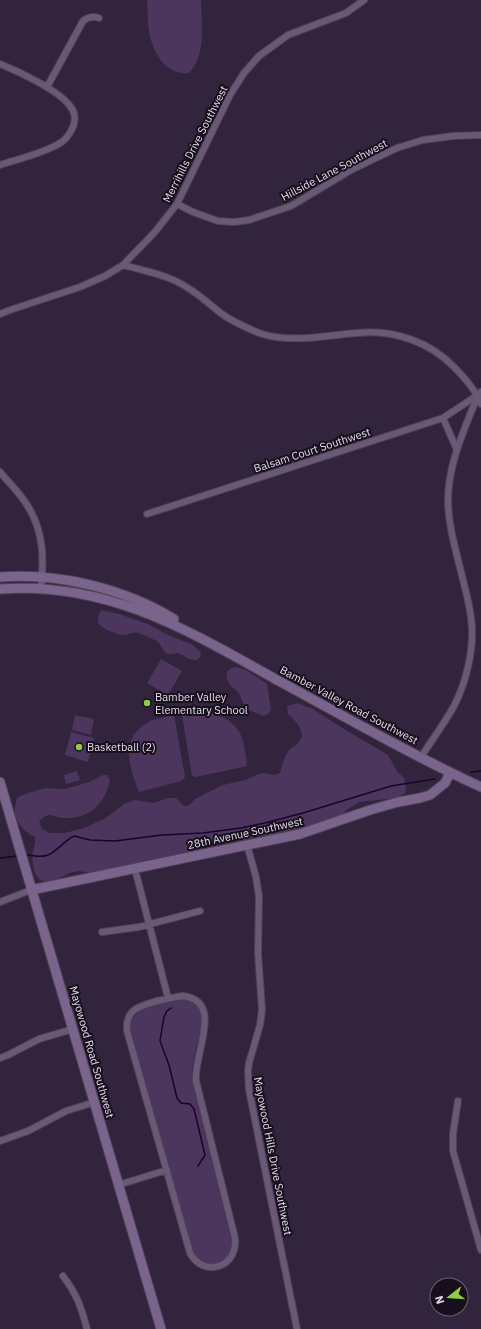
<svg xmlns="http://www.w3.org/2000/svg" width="481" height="1329" font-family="'IBM Plex Sans',sans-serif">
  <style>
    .green { fill: #4d365d }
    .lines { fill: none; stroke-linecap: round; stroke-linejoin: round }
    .stream { stroke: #1d002f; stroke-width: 1.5 }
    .street-casing { stroke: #4f4257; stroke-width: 8 }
    .secondary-casing { stroke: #4f4257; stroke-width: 11 }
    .street { stroke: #6a5976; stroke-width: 6 }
    .secondary { stroke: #7b648c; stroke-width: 9 }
    .poi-dot { fill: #8fcd42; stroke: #17101c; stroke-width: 1.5 }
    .labels { text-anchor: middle; stroke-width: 4; stroke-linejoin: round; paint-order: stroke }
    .street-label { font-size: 11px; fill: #e4dbec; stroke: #17101c }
    .poi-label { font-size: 11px; fill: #e4dbec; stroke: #17101c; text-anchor: start }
  </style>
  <rect width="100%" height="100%" fill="#33243d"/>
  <!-- green -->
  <path class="green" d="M 147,0 L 201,0 C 201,25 207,54 189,73 C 162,76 149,45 148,22 C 147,15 148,7 147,0 Z
    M 101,610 L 119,614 L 148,624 L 168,635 L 193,645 L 201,652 L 200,657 L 197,660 C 188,660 188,657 180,654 C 176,652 172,655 168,654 C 163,652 162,646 158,642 C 156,640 141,634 139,633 C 133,631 129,635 123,635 C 115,634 103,629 98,623 L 98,617 Z
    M 161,659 L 182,671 L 168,695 L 147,683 Z
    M 236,667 L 246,670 L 267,684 L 271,710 L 268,714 L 262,716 C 258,713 252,712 248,709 C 242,705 242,697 238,692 C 236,690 233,688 231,686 C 224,678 225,668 236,667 Z
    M 297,703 L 313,709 L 339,726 L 388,755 L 397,771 L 404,778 L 406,789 L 405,793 L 396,798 L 360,802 L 348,809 L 339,817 L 266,837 L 256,836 L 247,840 L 237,843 L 229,842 L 218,843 L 189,853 L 143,861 L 127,866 L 93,873 L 79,871 L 69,873 L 52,882 L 46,882 L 40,880 L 35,873 L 33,864 L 32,855 L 35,844 L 35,837 C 27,834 17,824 15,815 C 14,810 16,803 17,798 L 25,794 L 45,788 L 65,789 L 89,782 L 103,775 L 107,775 L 110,780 C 104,806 89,819 62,818 C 58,818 54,815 50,815 C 46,815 42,818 39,821 L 42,829 L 50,833 L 65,833 L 84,828 L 106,818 L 124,804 L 135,800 L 154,803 L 168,798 L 176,798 L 184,806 L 188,806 L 195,799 L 223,785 L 246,780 L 256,775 L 264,773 L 275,775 L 280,773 C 282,765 285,755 290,749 C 292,747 296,746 298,743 C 308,733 296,721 288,714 L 287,706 Z
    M 201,712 C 217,713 236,720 242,738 C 245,747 246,757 247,766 L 196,777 L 192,776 L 182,715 Z
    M 75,715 L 94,719 L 91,735 L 72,730 Z
    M 174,715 L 185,777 L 181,781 L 139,792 C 128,764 119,735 153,720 C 159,718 167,717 174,715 Z
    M 71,732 L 94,738 L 88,762 L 65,755 Z
    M 77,771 L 80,780 L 66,784 L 64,775 Z
    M 182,999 C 192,1001 201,1007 202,1017 C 203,1023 201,1029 199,1035 C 196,1050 191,1066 192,1081 L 232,1242 C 232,1264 203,1272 193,1252 L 131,1031 C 129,1013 143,1009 157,1005 C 165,1002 174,1000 182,999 Z"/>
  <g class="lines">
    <!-- stream -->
    <path class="stream" d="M 471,772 L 481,771
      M 26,855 C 33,855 42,858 48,855 C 55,853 65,840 74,836 L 90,840 L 115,841 L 162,835 L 203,833 L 241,828 L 265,823 L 303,813 L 391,786 L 435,779
      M 0,858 L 18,856
      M 171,1008 L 167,1011 L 164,1017 L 160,1041 L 169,1065 L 177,1098 L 181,1103 L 190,1104 L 194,1109 L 205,1155 L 198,1166"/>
    <!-- street casing -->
    <g class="street-casing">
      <path id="street" d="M 0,64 C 18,71 63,92 72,109 C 76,115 75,123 72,129 C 69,135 66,140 60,143 C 45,153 18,159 0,165
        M 47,87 L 83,21 C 88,17 93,16 99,18
        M 177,204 L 193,212 L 218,221 L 234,222 L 249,220 L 291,206 L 351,170 L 397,148 L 423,140 L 453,136 L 481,135
        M 123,265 C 145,271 169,275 188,288 C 200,295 210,305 222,314 C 233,322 247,328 259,333 C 291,344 326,335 358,333 C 393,329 430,342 454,367 C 465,378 476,390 481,404
        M 0,314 L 13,309 L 80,287 L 105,276 L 123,265 L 154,233 L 177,204 L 230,95 L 244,73 L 259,56 L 288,35 L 346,13 L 364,0
        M 443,418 L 457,450
        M 0,472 C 9,483 20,493 27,505 C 44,531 44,559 41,589
        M 147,514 L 443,418 L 478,395
        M 421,757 C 432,740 444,724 454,706 C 466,683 473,653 472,627 C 471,612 467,595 463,580 C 457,554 448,526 448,500 C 448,464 465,428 478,395 L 481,392
        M 247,845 L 256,877 L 259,897 L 258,953 L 262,1010 L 260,1025 L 249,1063 L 248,1071 L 249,1090 L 297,1329
        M 135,869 L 168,998
        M 0,902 L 31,890
        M 102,932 L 139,927 L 200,911
        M 183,996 C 225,1001 193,1055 196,1081 L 235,1238 C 238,1268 203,1278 190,1253 L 127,1031 C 125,1009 140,1006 157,1001 C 166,999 174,997 183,996 Z
        M 0,1058 L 8,1055 L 39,1039 L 73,1029
        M 458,1101 L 453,1133 L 453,1151 L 481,1250
        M 0,1141 L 28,1131 L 66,1111 L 95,1102
        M 118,1185 L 167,1170
        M 63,1276 C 77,1295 81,1306 87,1329"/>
    </g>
    <!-- secondary casing -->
    <g class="secondary-casing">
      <path id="secondary" d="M 0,577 C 59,573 123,588 174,619
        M 0,589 C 107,581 188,630 277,680 C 344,716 411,755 481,787
        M 0,782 L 161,1329
        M 31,890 L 300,834 L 370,810 L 398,802 L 420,798 L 430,795 L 445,783 L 450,773"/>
    </g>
    <!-- street -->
    <use href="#street" class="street"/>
    <!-- secondary -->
    <use href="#secondary" class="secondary"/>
  </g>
  <!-- markers -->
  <g class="poi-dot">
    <circle cx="147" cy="703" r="4"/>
    <circle cx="79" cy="747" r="4"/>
  </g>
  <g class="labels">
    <!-- street labels -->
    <g class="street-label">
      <text transform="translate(195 144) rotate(-63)" y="4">Merrihills Drive Southwest</text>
      <text transform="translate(334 170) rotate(-28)" y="4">Hillside Lane Southwest</text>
      <text transform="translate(312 450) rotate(-18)" y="4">Balsam Court Southwest</text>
      <text transform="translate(349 705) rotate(28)" y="4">Bamber Valley Road Southwest</text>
      <text transform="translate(245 833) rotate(-12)" y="4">28th Avenue Southwest</text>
      <text transform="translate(92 1052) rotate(74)" y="4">Mayowood Road Southwest</text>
      <text transform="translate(273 1156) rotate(79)" y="4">Mayowood Hills Drive Southwest</text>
    </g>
    <!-- poi labels -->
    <g class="poi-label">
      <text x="155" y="701">Bamber Valley<tspan x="155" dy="13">Elementary School</tspan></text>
      <text x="87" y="751">Basketball (2)</text>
    </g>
  </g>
  <!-- north arrow -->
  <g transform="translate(449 1297) rotate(253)"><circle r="19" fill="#17101c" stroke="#69616f"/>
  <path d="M0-3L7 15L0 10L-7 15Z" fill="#8fcd42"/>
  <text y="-6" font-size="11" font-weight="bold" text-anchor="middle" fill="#e4dbec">N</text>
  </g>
</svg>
